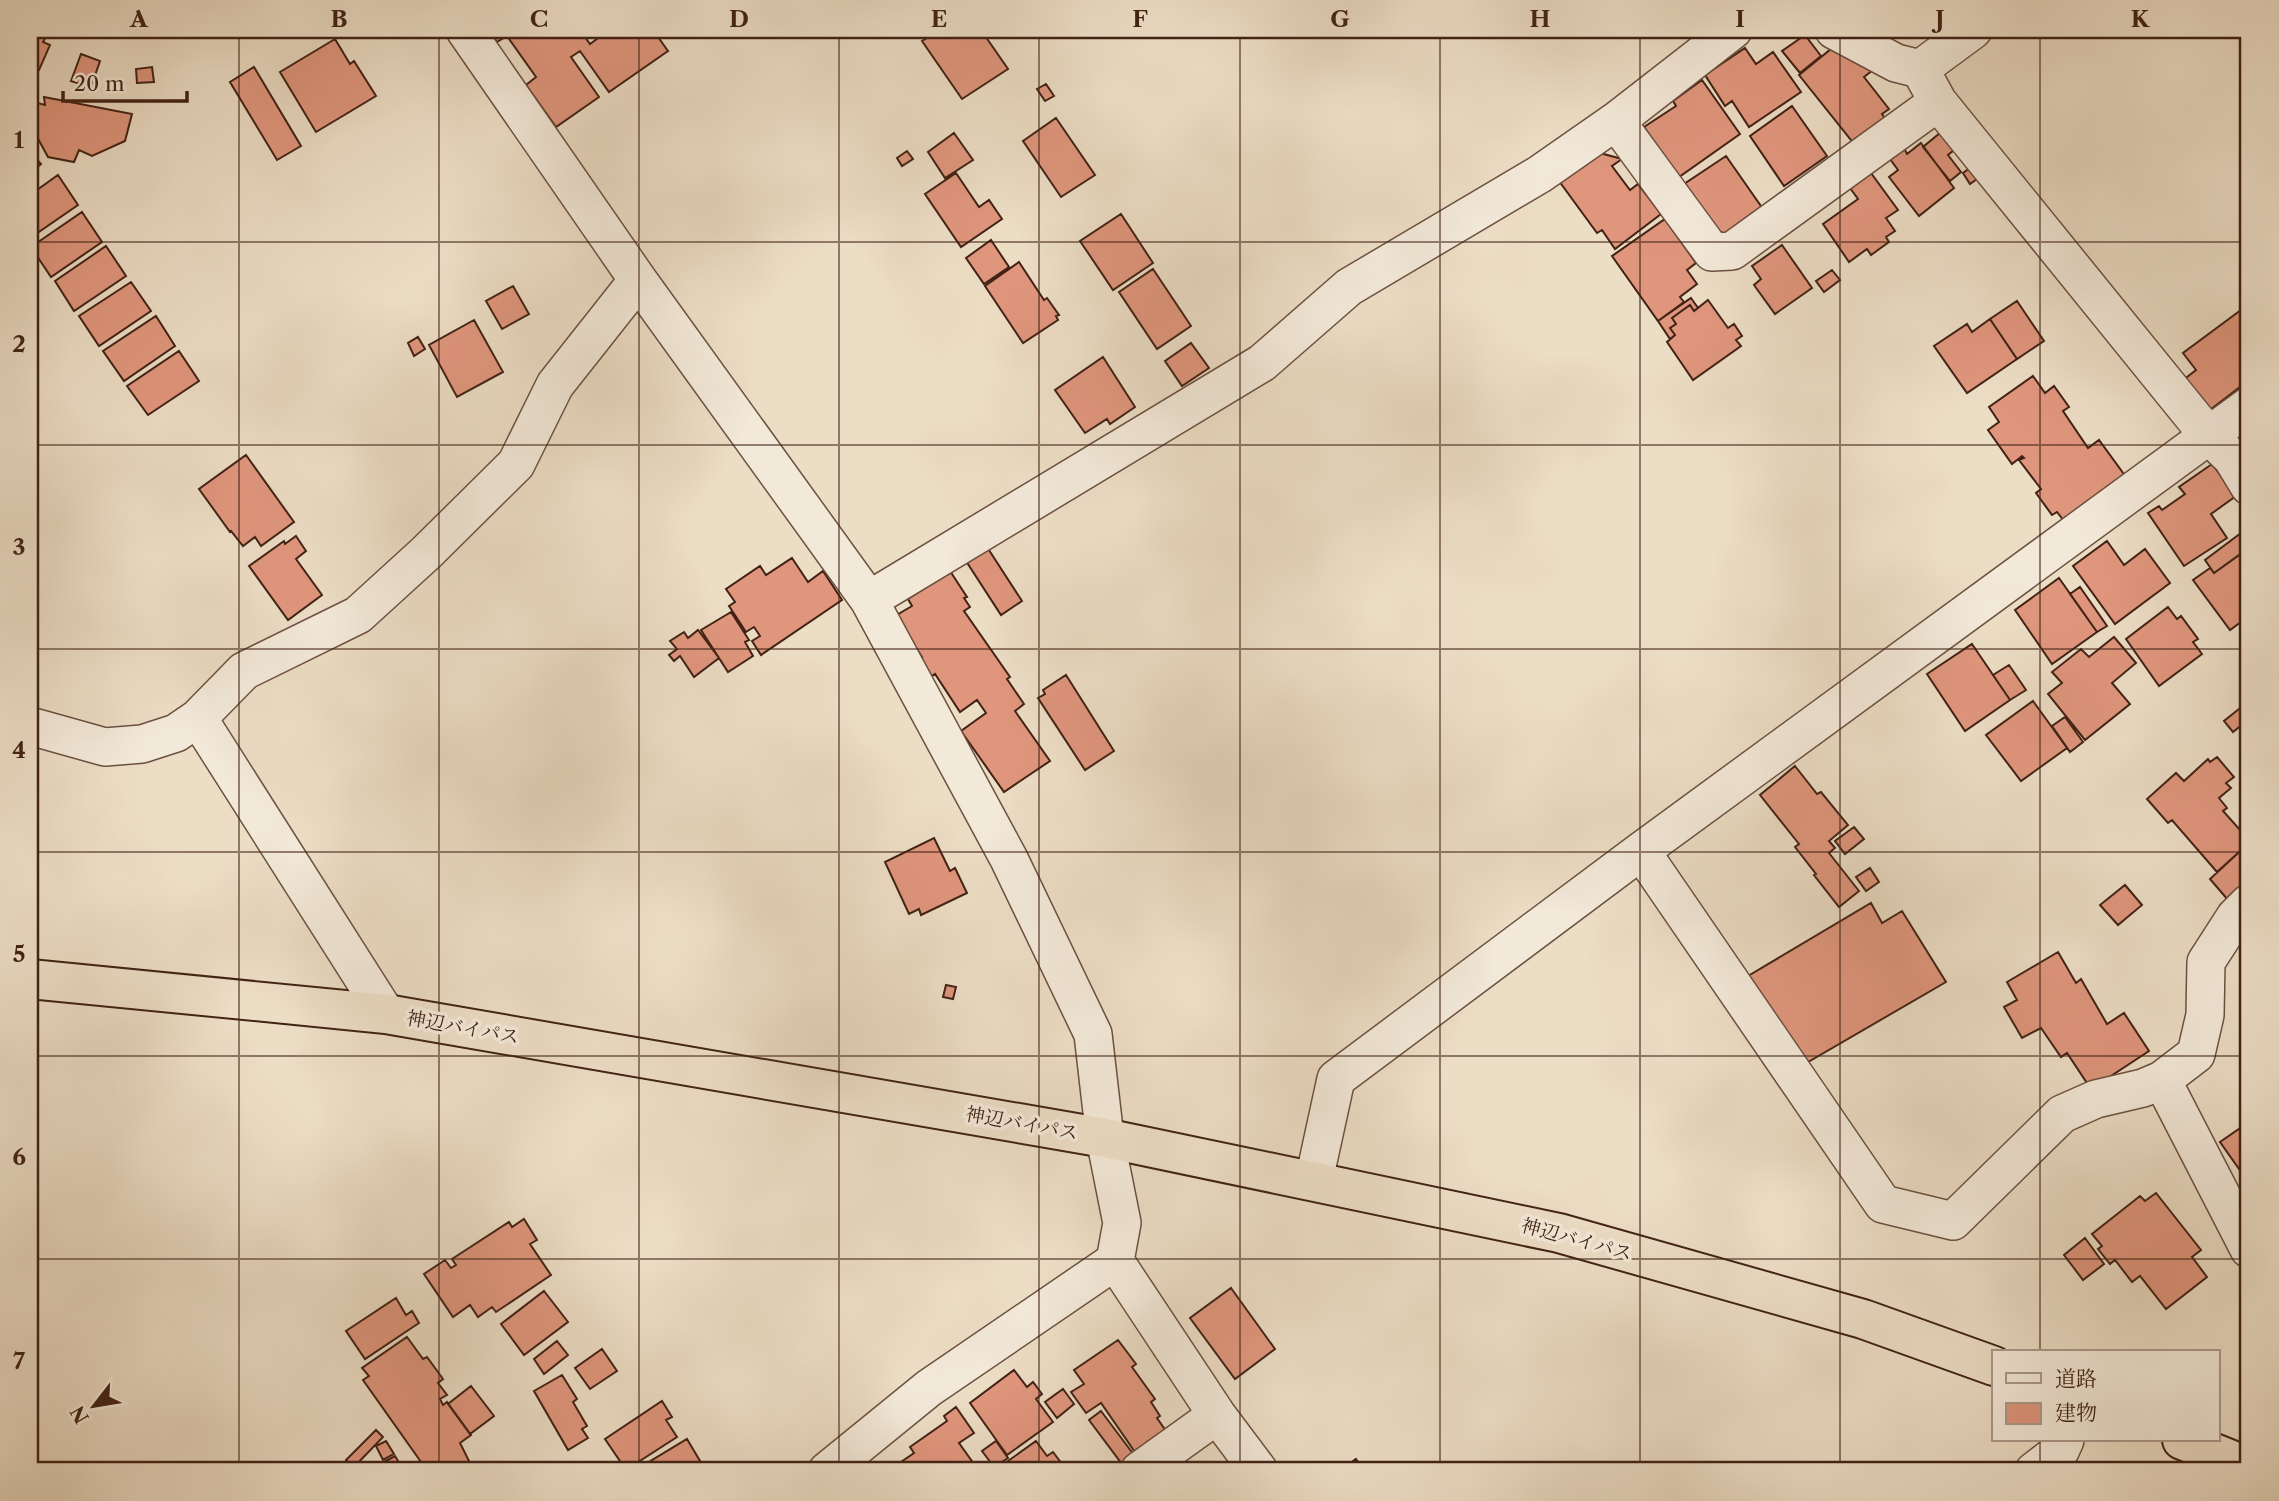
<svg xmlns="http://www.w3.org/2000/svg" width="2279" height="1501" font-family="'Libre Caslon Text','Noto Serif JP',serif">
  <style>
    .building { fill: #e0967d; stroke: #412215; stroke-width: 2 }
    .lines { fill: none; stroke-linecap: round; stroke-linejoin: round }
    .minor-casing { stroke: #6c5141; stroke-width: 40 }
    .trunk-casing { stroke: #412215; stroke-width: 42 }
    .minor { stroke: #f3e9d9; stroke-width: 37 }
    .trunk { stroke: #ecddc5; stroke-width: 38 }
    .grid { fill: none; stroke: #412215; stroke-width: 2; stroke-opacity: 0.55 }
    .labels { text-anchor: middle; stroke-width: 7; stroke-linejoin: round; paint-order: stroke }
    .street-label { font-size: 19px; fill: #412215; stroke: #f3e9d9 }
    .neatline { fill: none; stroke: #412215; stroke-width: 2.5 }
    .grid-label { font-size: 23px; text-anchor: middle; font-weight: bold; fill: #412215 }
  </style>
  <rect width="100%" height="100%" fill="#ecddc5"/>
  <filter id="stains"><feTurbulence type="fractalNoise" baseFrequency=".00286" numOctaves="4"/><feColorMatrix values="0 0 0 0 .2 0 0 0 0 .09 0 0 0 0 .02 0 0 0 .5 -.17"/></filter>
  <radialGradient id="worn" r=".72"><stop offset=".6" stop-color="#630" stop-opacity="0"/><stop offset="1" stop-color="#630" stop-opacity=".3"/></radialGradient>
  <!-- building -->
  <path class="building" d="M 30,30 L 41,30 L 48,33 L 43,42 L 50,45 L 39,70 L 34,68 L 32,72 L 30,71 Z
    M 488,30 L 580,30 L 590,44 L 609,30 L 653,30 L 668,51 L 609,92 L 580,51 L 571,57 L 599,97 L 556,127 L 526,85 L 536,77 L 507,36 L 497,42 Z
    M 940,30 L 981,30 L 1008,69 L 962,99 L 922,41 Z
    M 1805,35 L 1821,56 L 1800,73 L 1782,51 Z
    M 335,39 L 350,64 L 354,61 L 376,96 L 316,132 L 280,72 Z
    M 1745,48 L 1756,64 L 1773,52 L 1801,92 L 1749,127 L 1732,101 L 1725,106 L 1705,75 Z
    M 1831,49 L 1873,70 L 1864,77 L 1889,109 L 1882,114 L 1886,120 L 1855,145 L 1799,75 Z
    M 81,54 L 100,61 L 91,87 L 71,81 Z
    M 152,67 L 154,82 L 137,83 L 136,69 Z
    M 254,67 L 301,146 L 277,160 L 230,82 Z
    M 1702,80 L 1740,134 L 1679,177 L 1644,127 L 1676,106 L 1673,101 Z
    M 1046,84 L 1054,96 L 1045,101 L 1037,89 Z
    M 44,97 L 132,114 L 125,141 L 92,156 L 79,150 L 74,162 L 48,157 L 30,124 L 30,101 L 45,105 Z
    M 1792,106 L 1827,156 L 1784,186 L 1750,136 Z
    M 1056,118 L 1095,175 L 1061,197 L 1023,141 Z
    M 954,133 L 973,160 L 945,178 L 928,152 Z
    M 1940,133 L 1954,150 L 1948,155 L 1961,172 L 1950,181 L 1923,147 Z
    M 1921,143 L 1954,188 L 1919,216 L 1889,177 L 1898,170 L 1890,159 L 1904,148 L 1907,154 Z
    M 30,151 L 41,164 L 30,173 Z
    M 907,151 L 913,159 L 902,166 L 897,158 Z
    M 1600,153 L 1622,159 L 1612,166 L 1630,190 L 1638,184 L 1661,214 L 1615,249 L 1602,230 L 1597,233 L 1559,181 Z
    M 1726,156 L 1763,209 L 1726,234 L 1717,231 L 1684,184 Z
    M 1974,165 L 1981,176 L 1970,184 L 1963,173 Z
    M 956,173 L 979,207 L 989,200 L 1002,219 L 961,247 L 925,194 Z
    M 1871,173 L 1898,210 L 1886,218 L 1895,231 L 1886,237 L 1889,242 L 1871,255 L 1867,249 L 1849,262 L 1823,224 L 1858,199 L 1850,188 Z
    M 58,175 L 78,205 L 30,238 L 30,195 Z
    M 82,212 L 102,242 L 51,277 L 31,247 Z
    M 1121,214 L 1153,263 L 1113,290 L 1080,241 Z
    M 1665,219 L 1696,263 L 1687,270 L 1697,284 L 1680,297 L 1684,302 L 1658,321 L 1612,256 Z
    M 991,240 L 1009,267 L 984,284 L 966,258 Z
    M 1782,245 L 1812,288 L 1775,314 L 1754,285 L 1761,279 L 1752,266 Z
    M 106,246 L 126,276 L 74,311 L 55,281 Z
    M 1019,262 L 1044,300 L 1047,298 L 1059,315 L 1056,316 L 1058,320 L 1023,343 L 985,286 Z
    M 1153,269 L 1191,326 L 1157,349 L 1119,292 Z
    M 1832,270 L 1840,280 L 1824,292 L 1816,281 Z
    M 131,282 L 151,311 L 99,346 L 79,316 Z
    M 513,286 L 529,314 L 502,329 L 486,301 Z
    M 1691,298 L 1698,308 L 1694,311 L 1690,305 L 1672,318 L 1676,324 L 1670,328 L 1675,335 L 1670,339 L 1658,321 Z
    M 1708,300 L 1728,328 L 1734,324 L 1742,336 L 1736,340 L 1741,346 L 1693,380 L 1667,342 L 1675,335 L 1670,328 L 1676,324 L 1672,318 L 1690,305 L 1694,311 Z
    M 2017,301 L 2044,341 L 2017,359 L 1990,319 Z
    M 2249,304 L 2249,380 L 2206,413 L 2182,381 L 2196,370 L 2183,353 Z
    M 156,316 L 175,346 L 124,381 L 103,351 Z
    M 1990,319 L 2017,359 L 1967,393 L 1934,346 L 1967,324 L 1972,332 Z
    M 474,320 L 503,372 L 457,397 L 429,345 Z
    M 418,337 L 425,349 L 414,356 L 408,343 Z
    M 1191,343 L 1209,368 L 1182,386 L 1165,361 Z
    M 179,351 L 199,381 L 148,415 L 127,386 Z
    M 1103,357 L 1135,407 L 1110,424 L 1107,419 L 1085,433 L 1055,390 Z
    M 2033,376 L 2045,393 L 2054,386 L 2069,407 L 2063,411 L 2088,448 L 2099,440 L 2126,477 L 2064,521 L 2057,512 L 2052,515 L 2036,493 L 2041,489 L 2019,460 L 2024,458 L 2022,456 L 2012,464 L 1988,430 L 1999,422 L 1989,407 Z
    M 246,455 L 294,522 L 261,546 L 255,537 L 243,546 L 231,531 L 230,532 L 199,489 Z
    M 2212,464 L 2236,496 L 2211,514 L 2227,538 L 2184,566 L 2148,513 L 2159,506 L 2162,510 L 2185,494 L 2179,487 Z
    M 2249,527 L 2249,548 L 2214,573 L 2205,560 Z
    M 296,536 L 306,551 L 296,559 L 322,595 L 288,620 L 249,566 L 284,541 L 285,544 Z
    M 2107,541 L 2124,565 L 2145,549 L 2170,583 L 2115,624 L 2073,566 Z
    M 987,547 L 1022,601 L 1001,615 L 966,561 Z
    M 2239,555 L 2249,569 L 2249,616 L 2230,630 L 2193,580 L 2210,568 L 2214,573 Z
    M 792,558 L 808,582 L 823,571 L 842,600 L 761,655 L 752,641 L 760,636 L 754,627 L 746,632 L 729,606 L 735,602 L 726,589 L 760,566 L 766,575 Z
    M 950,571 L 967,597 L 964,598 L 970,607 L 964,611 L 1010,677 L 1007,679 L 1024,704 L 1015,711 L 1050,761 L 1004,792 L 961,731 L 986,713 L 977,700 L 960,712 L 935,674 L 929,678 L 918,660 L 922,657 L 895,616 L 912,606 L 908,599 Z
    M 2059,578 L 2097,632 L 2052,664 L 2015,610 Z
    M 2080,587 L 2107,626 L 2097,632 L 2070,594 Z
    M 2168,607 L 2177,619 L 2181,616 L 2198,639 L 2193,642 L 2202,654 L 2159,686 L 2126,639 Z
    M 731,612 L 749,640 L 745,642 L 753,656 L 728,672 L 701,630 Z
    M 698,630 L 719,658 L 694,677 L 680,656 L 674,661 L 669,655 L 677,649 L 670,641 L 684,632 L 688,638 Z
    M 2114,637 L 2136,663 L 2112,683 L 2130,704 L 2085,740 L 2048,694 L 2062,683 L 2052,672 L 2081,649 L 2089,657 Z
    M 1972,644 L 2010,700 L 1965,731 L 1927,674 Z
    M 2009,665 L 2026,690 L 2010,700 L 1993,675 Z
    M 1066,675 L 1114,751 L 1085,770 L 1038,698 L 1045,694 L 1043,690 Z
    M 2033,701 L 2067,748 L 2021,781 L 1986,735 Z
    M 2249,701 L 2249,719 L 2233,732 L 2224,721 Z
    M 2065,717 L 2083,742 L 2070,752 L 2052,726 Z
    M 2217,757 L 2234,777 L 2226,783 L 2231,788 L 2219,798 L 2227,808 L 2223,811 L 2249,840 L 2249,843 L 2217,872 L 2172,820 L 2168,823 L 2147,799 L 2176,773 L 2184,781 L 2208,759 L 2210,762 Z
    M 1795,766 L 1817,794 L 1821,792 L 1848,825 L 1829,841 L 1835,848 L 1829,853 L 1859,891 L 1839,907 L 1814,875 L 1816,874 L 1795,847 L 1799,844 L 1760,795 Z
    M 1854,827 L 1864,839 L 1845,854 L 1835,841 Z
    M 934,838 L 950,871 L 955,868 L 967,893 L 921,915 L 919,909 L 909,914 L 885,862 Z
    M 2249,843 L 2249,881 L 2228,900 L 2210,879 Z
    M 1870,868 L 1879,882 L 1866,891 L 1856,877 Z
    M 2125,885 L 2142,905 L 2118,925 L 2100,905 Z
    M 1871,903 L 1882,923 L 1902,911 L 1946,982 L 1803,1065 L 1748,976 Z
    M 2058,952 L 2076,983 L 2081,979 L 2107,1024 L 2124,1013 L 2149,1051 L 2091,1089 L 2067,1053 L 2061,1057 L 2041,1028 L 2022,1038 L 2004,1007 L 2017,1000 L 2007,982 Z
    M 946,985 L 956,987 L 953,999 L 943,997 Z
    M 2249,1122 L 2249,1183 L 2220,1142 Z
    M 2156,1193 L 2201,1250 L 2192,1257 L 2207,1277 L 2166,1309 L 2140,1276 L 2132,1282 L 2115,1260 L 2110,1264 L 2098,1249 L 2102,1246 L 2092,1234 L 2140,1196 L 2145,1201 Z
    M 524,1219 L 537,1240 L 530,1244 L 551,1275 L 496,1312 L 492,1307 L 478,1317 L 470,1305 L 453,1317 L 424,1274 L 445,1260 L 451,1268 L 456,1265 L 452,1259 L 509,1222 L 512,1227 Z
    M 2085,1238 L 2104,1264 L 2083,1280 L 2064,1255 Z
    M 1231,1288 L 1275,1349 L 1235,1379 L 1190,1318 Z
    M 544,1291 L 568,1322 L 524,1355 L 501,1324 Z
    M 396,1298 L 406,1315 L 412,1311 L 419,1323 L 365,1359 L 346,1331 Z
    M 407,1337 L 423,1359 L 427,1357 L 443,1379 L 438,1383 L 447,1395 L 440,1399 L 443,1405 L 447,1402 L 471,1435 L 460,1443 L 474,1471 L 433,1471 L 430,1465 L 426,1469 L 363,1380 L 369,1376 L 362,1368 Z
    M 1118,1340 L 1136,1364 L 1132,1367 L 1155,1399 L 1151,1402 L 1160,1416 L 1157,1418 L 1166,1431 L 1135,1452 L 1101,1403 L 1086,1413 L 1071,1392 L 1084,1384 L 1074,1370 Z
    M 557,1341 L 568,1355 L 544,1374 L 534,1359 Z
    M 602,1349 L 617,1371 L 590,1389 L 575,1368 Z
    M 1014,1370 L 1027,1387 L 1033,1382 L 1042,1394 L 1036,1399 L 1053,1422 L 1007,1455 L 970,1403 Z
    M 562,1375 L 577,1399 L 573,1402 L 587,1426 L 582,1429 L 588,1438 L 568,1450 L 534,1391 Z
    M 471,1386 L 494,1416 L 470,1434 L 448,1404 Z
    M 1063,1389 L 1074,1404 L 1057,1418 L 1045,1402 Z
    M 662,1401 L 672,1417 L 666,1420 L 677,1437 L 632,1466 L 631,1463 L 624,1467 L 605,1439 Z
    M 956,1407 L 974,1433 L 959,1443 L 979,1471 L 903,1471 L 898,1464 L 914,1453 L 910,1447 L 947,1421 L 944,1416 Z
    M 1101,1411 L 1134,1455 L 1122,1464 L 1089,1420 Z
    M 376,1430 L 383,1437 L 353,1468 L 346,1460 Z
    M 687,1439 L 706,1471 L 634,1471 Z
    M 386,1441 L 394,1454 L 383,1460 L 376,1446 Z
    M 996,1441 L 1008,1458 L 994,1467 L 982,1451 Z
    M 1036,1441 L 1047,1456 L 1053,1452 L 1062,1464 L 1056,1468 L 1059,1471 L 994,1471 Z
    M 395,1456 L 404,1471 L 367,1471 Z
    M 1356,1459 L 1365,1471 L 1339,1471 Z
    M 488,1463 L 493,1471 L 474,1471 L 476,1470 Z
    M 891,1463 L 897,1471 L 879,1471 Z"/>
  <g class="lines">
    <!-- minor casing -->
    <g class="minor-casing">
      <path id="minor" d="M 465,30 L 638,280 L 869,600 L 1009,859 L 1093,1034 L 1105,1138 L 1122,1223 L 1115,1261 L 929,1388 L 827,1471
        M 1834,30 L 1896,63 L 1920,69 L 1973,30
        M 1920,69 L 1938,102 L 2208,435 L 2232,458 L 2249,486
        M 1616,121 L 1712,252 L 1732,251 L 1938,102
        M 869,600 L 1262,363 L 1349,287 L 1540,174 L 1616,121 L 1733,30
        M 198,718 L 386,1014
        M 30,726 L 105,747 L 142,744 L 176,733 L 198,718 L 244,671 L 358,615 L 426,553 L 516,464 L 555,385 L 638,280
        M 1641,851 L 1883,1204 L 1953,1221 L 2062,1114 L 2096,1099 L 2143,1088 L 2162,1080 L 2196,1054 L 2205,1015 L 2206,962 L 2235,917 L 2249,903
        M 2162,1080 L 2249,1249
        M 1314,1180 L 1336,1079 L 1641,851 L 2249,406
        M 1115,1261 L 1217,1415 L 1259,1471
        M 1139,1471 L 1217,1415
        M 2034,1471 L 2060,1451 L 2065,1440"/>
    </g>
    <!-- trunk casing -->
    <g class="trunk-casing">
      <path id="trunk" d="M 30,979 L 386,1014 L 1105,1138 L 1559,1233 L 1863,1319 L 1994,1366
        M 2182,1440 L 2249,1467"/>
    </g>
    <!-- minor -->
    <use href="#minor" class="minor"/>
    <!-- trunk -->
    <use href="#trunk" class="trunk"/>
  </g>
  <!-- grid -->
  <path class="grid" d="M 239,30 L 239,1471M 439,30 L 439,1471M 639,30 L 639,1471M 839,30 L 839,1471M 1039,30 L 1039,1471M 1240,30 L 1240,1471M 1440,30 L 1440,1471M 1640,30 L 1640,1471M 1840,30 L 1840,1471M 2040,30 L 2040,1352M 30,242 L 2249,242M 30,445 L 2249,445M 30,649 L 2249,649M 30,852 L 2249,852M 30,1056 L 2249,1056M 30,1259 L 2249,1259M 2040,1440 L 2040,1471"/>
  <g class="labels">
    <!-- street labels -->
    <g class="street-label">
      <text transform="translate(463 1027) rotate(10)" y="7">神辺バイパス</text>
      <text transform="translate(1022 1123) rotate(10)" y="7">神辺バイパス</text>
      <text transform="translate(1577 1239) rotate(15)" y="7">神辺バイパス</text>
    </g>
  </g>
  <!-- margin -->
  <rect width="2279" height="1501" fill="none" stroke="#ecddc5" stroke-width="77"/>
  <!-- legend -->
  <rect x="1992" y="1350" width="228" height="91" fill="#f3e9d9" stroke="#ac998b" stroke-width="2"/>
  <rect x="2006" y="1373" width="35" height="10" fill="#f3e9d9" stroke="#ac998b" stroke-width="2"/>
  <text x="2055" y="1386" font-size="21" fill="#412215">道路</text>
  <rect x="2006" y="1403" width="35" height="21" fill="#e0967d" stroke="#ac998b" stroke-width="2"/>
  <text x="2055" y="1420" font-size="21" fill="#412215">建物</text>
  <!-- north arrow -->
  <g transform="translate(94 1406) rotate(239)" stroke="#f3e9d9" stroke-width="5" paint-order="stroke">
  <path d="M0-5L12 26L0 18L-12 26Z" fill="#412215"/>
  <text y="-10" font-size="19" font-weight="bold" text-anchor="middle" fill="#412215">N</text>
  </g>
  <!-- scale -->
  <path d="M63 91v10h124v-10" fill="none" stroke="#412215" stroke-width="3.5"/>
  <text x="74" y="91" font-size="21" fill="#412215" stroke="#f3e9d9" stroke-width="5" paint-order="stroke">20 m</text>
  <rect x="38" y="38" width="2202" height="1424" class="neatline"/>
  <g class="grid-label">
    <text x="139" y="27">A</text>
    <text x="339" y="27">B</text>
    <text x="539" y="27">C</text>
    <text x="739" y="27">D</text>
    <text x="939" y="27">E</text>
    <text x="1140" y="27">F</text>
    <text x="1340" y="27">G</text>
    <text x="1540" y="27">H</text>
    <text x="1740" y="27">I</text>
    <text x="1940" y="27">J</text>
    <text x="2140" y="27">K</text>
    <text x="19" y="148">1</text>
    <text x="19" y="352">2</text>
    <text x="19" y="555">3</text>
    <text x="19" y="758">4</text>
    <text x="19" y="962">5</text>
    <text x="19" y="1165">6</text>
    <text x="19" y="1369">7</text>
  </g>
  <rect width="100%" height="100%" filter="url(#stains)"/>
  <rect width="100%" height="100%" fill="url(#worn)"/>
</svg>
